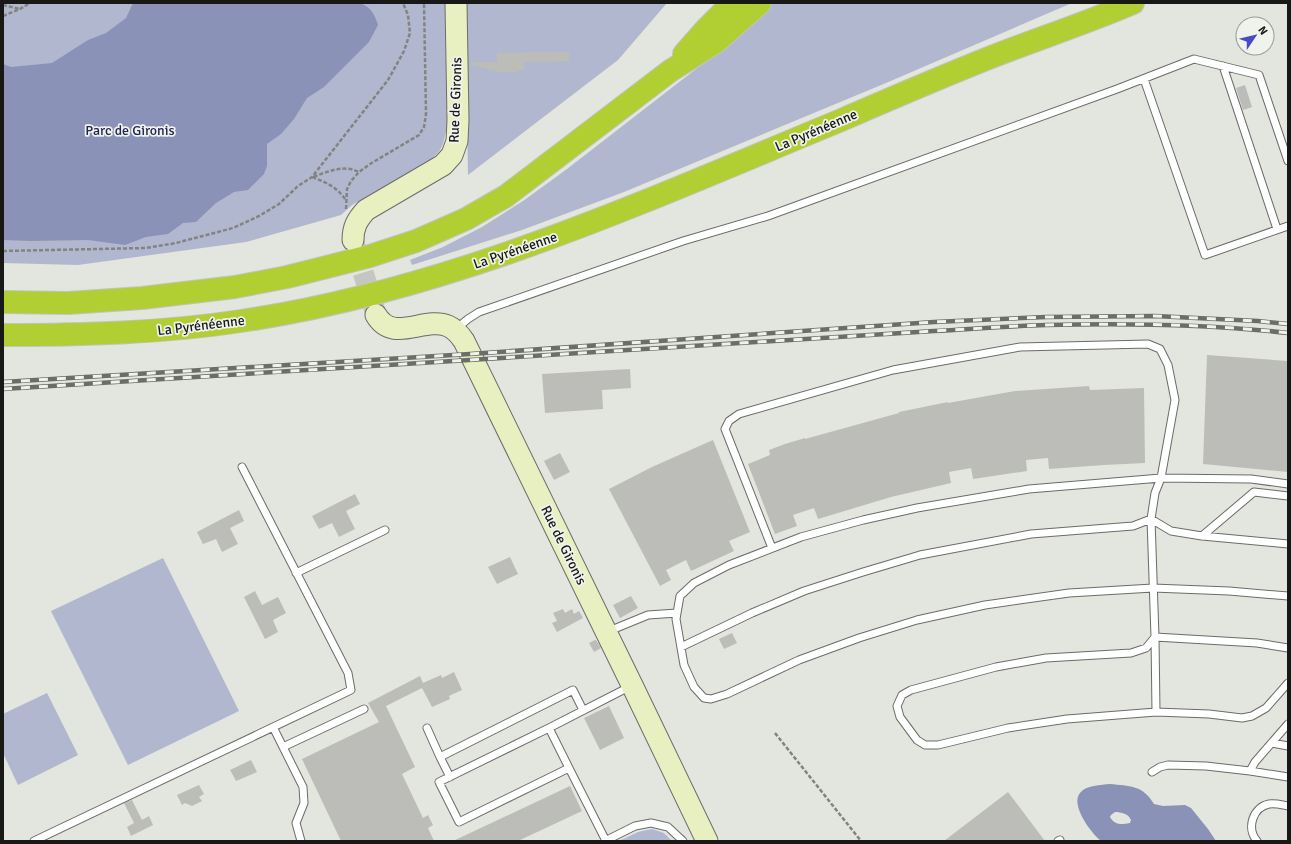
<svg xmlns="http://www.w3.org/2000/svg" width="1291" height="844" font-family="Signika,sans-serif">
  <style>
    .green { fill: #b1b7cf }
    .water { fill: #8b92b7; fill-rule: evenodd }
    .building { fill: #bcbdb8 }
    .lines { fill: none; stroke-linecap: round; stroke-linejoin: round }
    .secondary-tunnel { stroke: #c5c6c1; stroke-width: 21; stroke-dasharray: 21 10; stroke-linecap: butt }
    .lane-casing { stroke: #6b6c68; stroke-width: 9 }
    .secondary-casing { stroke: #6b6c68; stroke-width: 23 }
    .highway-casing { stroke: #c3c3c3; stroke-width: 24 }
    .path { stroke: #838480; stroke-width: 2.5; stroke-dasharray: 4 2; stroke-linecap: butt }
    .lane { stroke: #fff; stroke-width: 7 }
    .secondary { stroke: #e8f0c2; stroke-width: 21 }
    .highway { stroke: #b1ce32; stroke-width: 22 }
    .rail-casing { stroke: #6b6d69; stroke-width: 4.5 }
    .rail { stroke: #f0f2ec; stroke-width: 3; stroke-dasharray: 9; stroke-linecap: butt }
    .labels { text-anchor: middle; stroke-width: 3.5; stroke-linejoin: round; paint-order: stroke }
    .street-label { font-size: 14px; fill: #181917; stroke: #f0f2ec }
    .park-label { font-size: 14px; fill: #202454; stroke: #f0f2ec }
  </style>
  <rect width="100%" height="100%" fill="#e3e5df"/>
  <!-- green -->
  <path class="green" d="M 3,3 L 445,3 L 447,126 C 443,145 444,149 428,162 L 352,205 L 341,215 L 246,242 L 78,265 L 3,263 Z
    M 465,3 L 667,3 L 618,60 L 468,175 Z
    M 773,3 L 1072,3 L 886,83 L 624,192 L 522,230 L 412,265 L 410,260 L 443,247 L 482,227 L 523,201 L 567,169 L 714,55 Z
    M 163,558 L 239,711 L 128,765 L 51,611 Z
    M 47,693 L 78,755 L 18,785 L 3,753 L 3,714 Z
    M 652,829 L 664,833 L 672,841 L 619,841 L 638,832 Z"/>
  <!-- water -->
  <path class="water" d="M 133,3 L 360,3 C 371,7 375,15 378,25 L 369,42 L 324,87 L 307,98 L 294,119 L 281,134 L 267,144 L 267,166 L 264,174 L 248,190 L 234,192 L 216,203 L 196,222 L 183,223 L 168,234 L 146,237 L 125,245 L 88,240 L 30,241 L 3,240 L 3,64 L 11,67 L 52,63 L 88,40 L 106,33 L 126,18 Z
    M 1110,784 C 1129,786 1143,785 1154,804 L 1163,806 L 1185,805 L 1191,808 L 1208,829 L 1216,841 L 1101,841 C 1091,833 1070,805 1080,793 C 1086,785 1101,785 1110,784 ZM 1115,812 C 1121,812 1129,814 1131,820 L 1130,823 C 1122,825 1114,825 1110,817 L 1111,815 Z"/>
  <!-- building -->
  <path class="building" d="M 569,52 L 569,61 L 524,62 L 524,69 L 515,72 L 499,72 L 471,65 L 472,62 L 497,62 L 497,53 Z
    M 1245,85 L 1252,107 L 1243,110 L 1236,88 Z
    M 1207,355 L 1288,361 L 1288,472 L 1203,464 Z
    M 630,369 L 631,388 L 602,390 L 603,409 L 545,413 L 542,374 Z
    M 1089,386 L 1090,390 L 1144,388 L 1145,463 L 1104,465 L 1049,469 L 1048,458 L 1026,460 L 1027,471 L 973,479 L 971,468 L 949,472 L 951,483 L 891,497 L 818,519 L 814,508 L 793,515 L 797,526 L 775,534 L 748,464 L 770,455 L 769,450 L 785,444 L 805,438 L 805,439 L 899,413 L 899,412 L 948,402 L 948,403 L 1015,391 Z
    M 713,440 L 750,532 L 729,541 L 734,551 L 691,571 L 686,560 L 666,570 L 671,580 L 660,586 L 609,489 L 652,467 Z
    M 560,453 L 570,472 L 554,480 L 544,461 Z
    M 355,494 L 360,504 L 346,511 L 355,529 L 339,537 L 332,523 L 319,529 L 312,516 Z
    M 239,510 L 244,521 L 230,528 L 238,544 L 222,552 L 216,539 L 203,544 L 197,532 Z
    M 510,557 L 518,574 L 497,584 L 488,567 Z
    M 255,591 L 262,605 L 278,597 L 286,613 L 273,620 L 278,632 L 265,639 L 244,597 Z
    M 631,596 L 638,608 L 620,618 L 613,605 Z
    M 563,609 L 565,613 L 572,609 L 574,614 L 579,611 L 583,618 L 557,632 L 552,623 L 557,621 L 553,613 Z
    M 732,633 L 737,643 L 724,649 L 719,639 Z
    M 595,640 L 596,640 L 601,648 L 594,652 L 589,643 Z
    M 454,672 L 462,690 L 449,696 L 450,699 L 432,707 L 422,688 L 386,706 L 415,767 L 402,774 L 423,818 L 428,815 L 433,825 L 428,828 L 434,841 L 341,841 L 302,759 L 379,722 L 368,703 L 420,676 L 423,683 L 441,675 L 442,678 Z
    M 609,706 L 624,738 L 600,750 L 584,718 Z
    M 251,760 L 257,772 L 236,781 L 230,770 Z
    M 199,785 L 204,794 L 199,797 L 202,801 L 192,806 L 185,803 L 182,805 L 177,795 Z
    M 570,786 L 582,811 L 518,841 L 453,841 Z
    M 1008,792 L 1045,841 L 944,841 Z
    M 132,800 L 142,820 L 149,816 L 153,825 L 131,836 L 127,827 L 134,823 L 124,803 Z"/>
  <g class="lines">
    <!-- secondary-tunnel -->
    <path class="secondary-tunnel" d="M 354,243 L 375,311"/>
    <!-- lane casing -->
    <g class="lane-casing">
      <path id="lane" d="M 1223,66 L 1277,229
        M 1144,79 L 1205,255 L 1288,226
        M 457,328 L 468,319 L 479,312 L 683,241 L 768,216 L 1117,89 L 1194,59 L 1259,75 L 1288,161
        M 1288,484 L 1251,479 L 1161,478 L 1029,489 L 917,508 L 863,520 L 801,537 L 729,565 L 694,583 L 680,596 L 676,619 L 684,665 L 694,687 L 704,698 L 711,699 L 727,694 L 799,660 L 859,638 L 917,620 L 985,605 L 1069,593 L 1153,588 L 1229,591 L 1288,596
        M 1202,536 L 1254,492 L 1288,496
        M 772,548 L 725,429 L 729,421 L 739,414 L 893,370 L 1020,347 L 1148,344 L 1160,349 L 1168,365 L 1175,400 L 1161,478 L 1155,493 L 1151,519 L 1155,637 L 1156,712
        M 296,573 L 385,530
        M 609,631 L 648,615 L 677,613
        M 681,647 L 752,613 L 804,591 L 863,572 L 920,555 L 1031,534 L 1133,526 L 1151,519 L 1171,531 L 1202,536 L 1288,544
        M 1288,648 L 1257,643 L 1155,637 L 1146,648 L 1131,653 L 1046,658 L 996,667 L 911,690 L 902,695 L 897,706 L 900,717 L 917,740 L 925,745 L 938,745 L 1008,728 L 1067,719 L 1156,712 L 1209,714 L 1242,718 L 1252,716 L 1266,708 L 1288,683
        M 273,727 L 303,787 L 304,803 L 296,823 L 301,841
        M 427,728 L 440,757
        M 549,728 L 569,768 L 459,822 L 439,782 L 549,728 L 631,686
        M 1272,743 L 1288,746
        M 283,747 L 364,709
        M 569,768 L 606,841
        M 1250,771 L 1255,762 L 1288,724
        M 1152,772 L 1160,767 L 1168,765 L 1206,766 L 1250,771 L 1288,777
        M 450,777 L 440,757 L 573,690 L 583,710
        M 34,841 L 351,690 L 348,673 L 242,467
        M 605,841 L 635,826 L 651,823 L 668,827 L 683,841
        M 1058,841 L 1060,840
        M 1257,841 C 1246,828 1253,807 1269,804 C 1276,803 1282,805 1288,806"/>
    </g>
    <!-- secondary casing -->
    <g class="secondary-casing">
      <path id="secondary" d="M 353,240 C 353,227 357,220 366,210 L 443,165 L 452,155 L 457,141 L 458,120 L 456,3
        M 376,315 C 393,344 424,316 448,326 C 455,329 460,335 464,341 L 632,685 L 707,841"/>
    </g>
    <!-- highway casing -->
    <g class="highway-casing">
      <path id="highway" d="M 684,54 L 706,29 L 732,3
        M 3,302 L 68,303 L 142,298 L 235,287 L 287,277 L 370,256 L 416,241 L 466,219 L 506,196 L 670,71 L 716,42 L 760,3
        M 3,335 C 82,335 162,333 241,321 C 451,290 645,201 839,121 C 892,98 945,75 999,54 C 1043,37 1089,22 1133,3"/>
    </g>
    <!-- path -->
    <path class="path" d="M 3,5 L 20,9
      M 3,16 L 20,9 L 30,3
      M 345,199 C 337,187 325,182 312,177 C 328,172 343,164 359,172
      M 346,209 L 347,189 L 351,181 L 359,172 L 370,164 L 419,135 L 424,127 L 426,114 L 424,3
      M 3,251 L 146,248 L 176,243 L 233,228 L 259,216 L 279,204 L 298,186 L 312,177 L 388,80 L 404,51 L 410,33 L 408,15 L 403,3
      M 775,733 L 861,841"/>
    <!-- lane -->
    <use href="#lane" class="lane"/>
    <!-- secondary -->
    <use href="#secondary" class="secondary"/>
    <!-- highway -->
    <use href="#highway" class="highway"/>
    <!-- rail casing -->
    <g class="rail-casing">
      <path id="rail" d="M 3,382 L 470,354 L 934,322 L 1046,317 L 1155,316 L 1258,321 L 1288,324
        M 3,389 L 934,331 C 972,329 1009,326 1046,325 C 1127,323 1208,324 1288,333"/>
    </g>
    <!-- rail -->
    <use href="#rail" class="rail"/>
  </g>
  <g class="labels">
    <!-- street labels -->
    <g class="street-label">
      <text transform="translate(455 100) rotate(-88)" y="5">Rue de Gironis</text>
      <text transform="translate(816 130) rotate(-23)" y="5">La Pyrénéenne</text>
      <text transform="translate(515 250) rotate(-19)" y="5">La Pyrénéenne</text>
      <text transform="translate(201 325) rotate(-7)" y="5">La Pyrénéenne</text>
      <text transform="translate(564 545) rotate(64)" y="5">Rue de Gironis</text>
    </g>
    <!-- park labels -->
    <g class="park-label">
      <text x="130" y="135">Parc de Gironis</text>
    </g>
  </g>
  <!-- border -->
  <rect width="1291" height="844" fill="none" stroke="#181917" stroke-width="8"/>
  <!-- north arrow -->
  <g transform="translate(1255 36) rotate(55)"><circle r="19" fill="#f0f2ec" stroke="#9a9b97"/>
  <path d="M0-3L7 15L0 10L-7 15Z" fill="#494cc1"/>
  <text y="-6" font-size="11" font-weight="bold" text-anchor="middle" fill="#181917">N</text>
  </g>
</svg>
